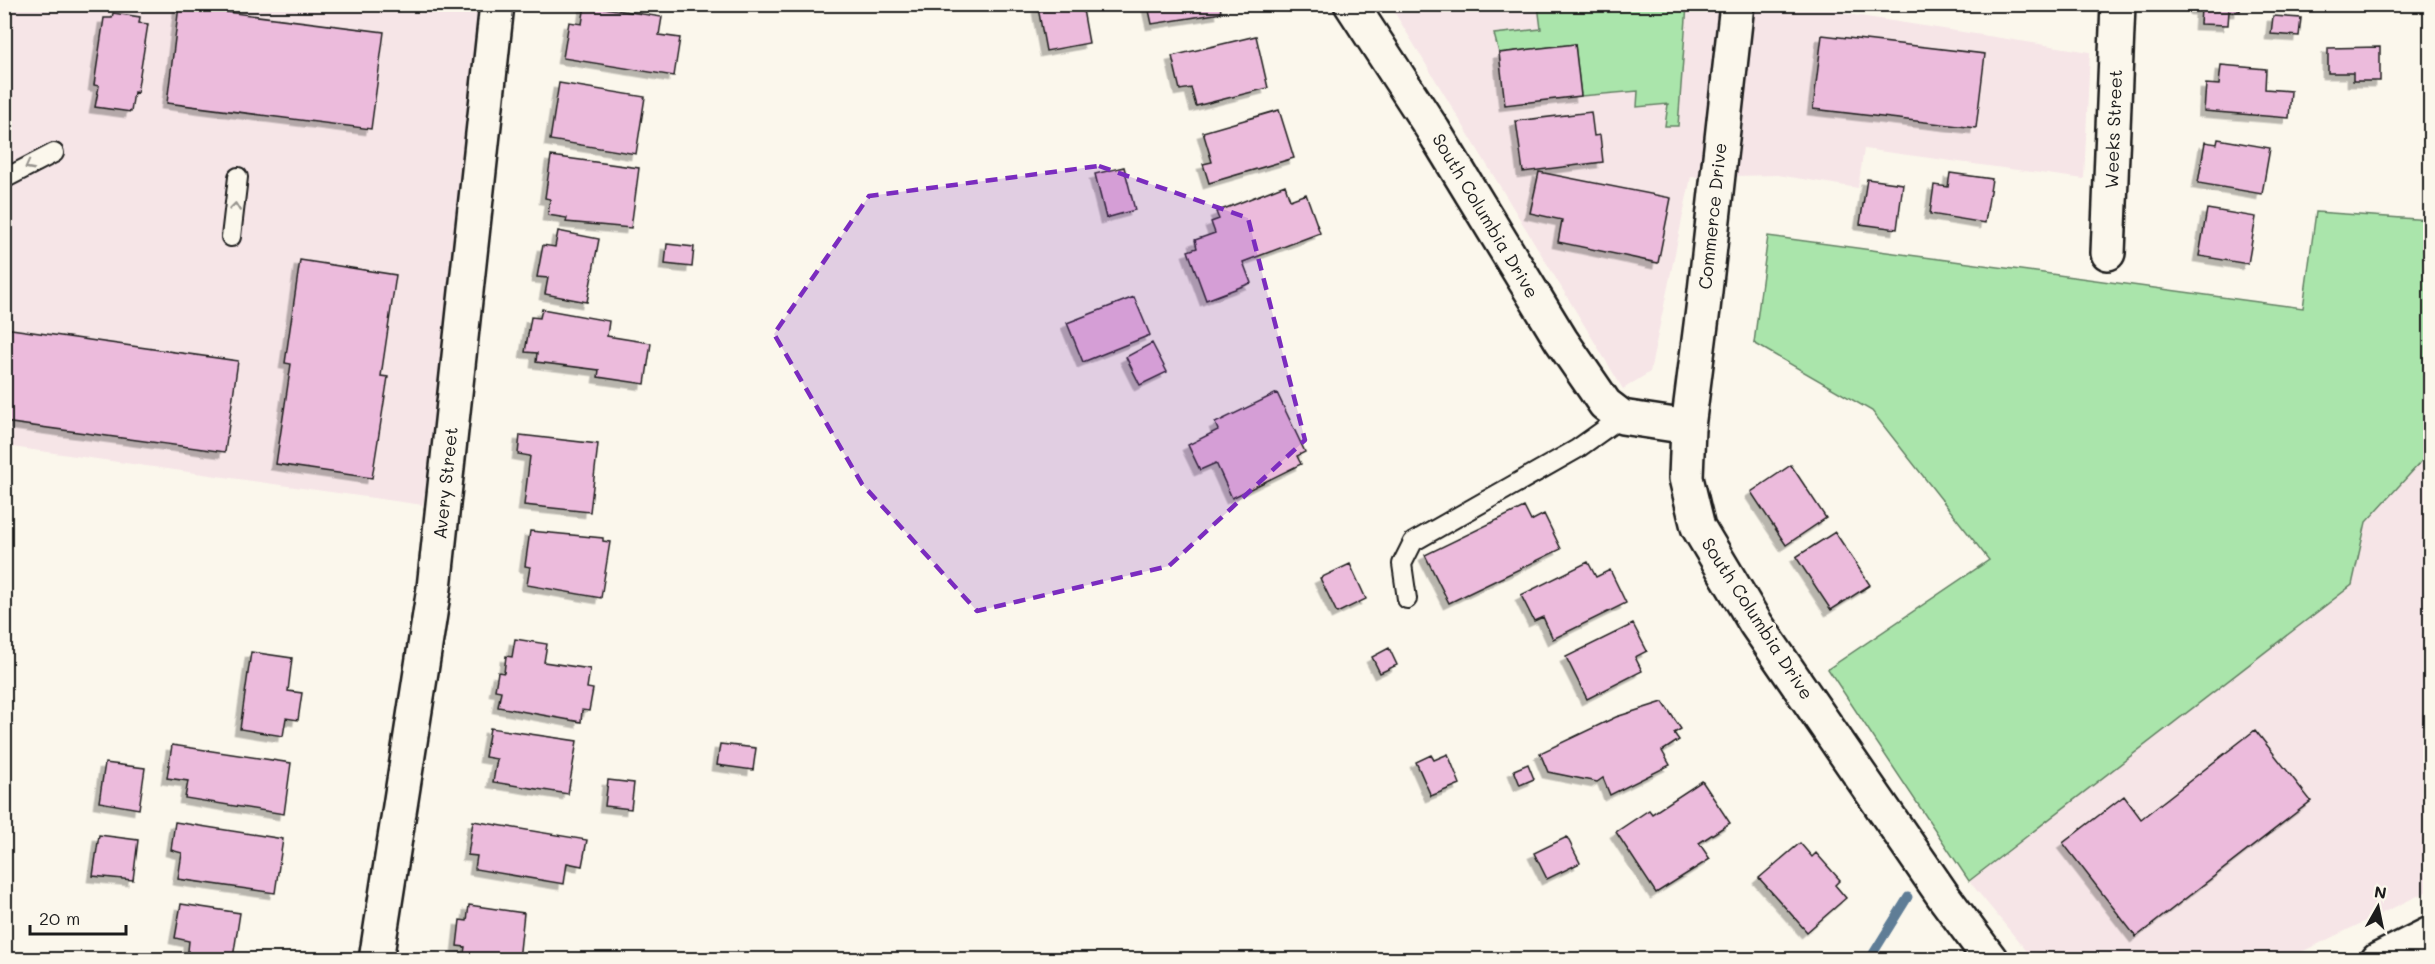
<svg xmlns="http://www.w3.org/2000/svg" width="2435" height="964" font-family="Mali,sans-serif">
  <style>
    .built { fill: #f6e5e7 }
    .green { fill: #aae5ab; stroke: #638064; stroke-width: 1.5 }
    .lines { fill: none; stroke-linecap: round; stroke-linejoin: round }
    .stream { stroke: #5e7d96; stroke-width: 9 }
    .building { fill: #ecbbdc; stroke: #1c1c1c; stroke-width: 1.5; filter: url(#shadow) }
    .service-casing { stroke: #1c1c1c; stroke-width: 22 }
    .minor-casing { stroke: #1c1c1c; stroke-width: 38 }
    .tertiary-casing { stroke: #1c1c1c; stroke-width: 38 }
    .secondary-casing { stroke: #1c1c1c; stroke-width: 38 }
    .service { stroke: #fbf7ec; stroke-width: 18 }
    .minor { stroke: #fbf7ec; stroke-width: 33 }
    .tertiary { stroke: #fbf7ec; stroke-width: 33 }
    .secondary { stroke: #fbf7ec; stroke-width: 33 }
    .oneway { stroke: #97948e }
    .marked { fill: #7b2cbf; fill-opacity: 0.2; stroke: #7b2cbf; stroke-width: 4.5; stroke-dasharray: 12 8; stroke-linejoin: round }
    .labels { text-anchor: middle; stroke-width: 6; stroke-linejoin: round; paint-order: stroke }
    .street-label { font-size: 18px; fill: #1c1c1c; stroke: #fbf7ec }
  </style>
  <defs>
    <filter id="shadow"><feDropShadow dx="-5.5" dy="5.5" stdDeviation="0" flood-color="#0004"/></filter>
  </defs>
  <rect width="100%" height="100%" fill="#fbf7ec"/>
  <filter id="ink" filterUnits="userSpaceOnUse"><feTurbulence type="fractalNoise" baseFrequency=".0167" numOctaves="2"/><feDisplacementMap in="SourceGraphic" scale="12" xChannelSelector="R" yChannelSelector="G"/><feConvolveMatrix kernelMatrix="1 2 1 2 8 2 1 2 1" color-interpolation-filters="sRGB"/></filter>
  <g filter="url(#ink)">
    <!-- built -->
    <path class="built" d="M 2430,4 L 2430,220 L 2424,219 L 2427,5 Z
      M 5,5 L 502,5 L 423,505 L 5,446 Z
      M 1390,5 L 1538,5 L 1541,29 L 1494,34 L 1499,53 L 1575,44 L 1638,91 L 1668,104 L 1666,126 L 1678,126 L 1687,5 L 1842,5 L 1841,13 L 2090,52 L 2084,179 L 1864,149 L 1858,188 L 1778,175 L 1691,177 L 1650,372 L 1623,389 Z
      M 2430,452 L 2430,890 L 2287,959 L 2034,960 L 1969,881 L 2352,585 L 2366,522 Z"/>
    <!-- green -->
    <path class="green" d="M 1538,5 L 1687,5 L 1678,126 L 1665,126 L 1668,104 L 1637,107 L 1638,91 L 1581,96 L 1575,44 L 1499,53 L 1494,34 L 1541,29 Z
      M 2316,212 L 2430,220 L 2430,452 L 2366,522 L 2352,585 L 1969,881 L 1828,669 L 1989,560 L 1872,411 L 1754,343 L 1768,236 L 2303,308 Z"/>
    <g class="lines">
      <!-- stream -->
      <path class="stream" d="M 1869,960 L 1908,897"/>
    </g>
    <!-- building -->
    <path class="building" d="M 1082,4 L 1089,43 L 1046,51 L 1038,8 L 1054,4 Z
      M 1155,4 L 1220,4 L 1221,13 L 1152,24 L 1148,6 Z
      M 2196,4 L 2240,4 L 2240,11 L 2229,11 L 2228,25 L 2200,24 L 2201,9 L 2196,9 Z
      M 585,5 L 662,17 L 659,35 L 680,38 L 674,76 L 563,58 L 569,22 L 582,24 Z
      M 179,6 L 384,32 L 371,129 L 167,103 Z
      M 113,13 L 140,17 L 139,23 L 148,24 L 137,93 L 134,92 L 131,112 L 95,107 L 99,86 L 94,85 L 104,18 L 112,18 Z
      M 2273,16 L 2301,18 L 2299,36 L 2271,34 Z
      M 1822,35 L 1985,54 L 1976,128 L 1813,109 Z
      M 1256,36 L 1268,88 L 1196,106 L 1191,88 L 1180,90 L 1172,56 Z
      M 1575,44 L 1581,96 L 1505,105 L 1499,53 Z
      M 2380,47 L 2380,81 L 2353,81 L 2353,73 L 2328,73 L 2328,48 Z
      M 2221,65 L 2266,69 L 2265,89 L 2291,91 L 2289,118 L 2204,111 L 2206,84 L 2219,85 Z
      M 559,83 L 645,97 L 636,154 L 550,140 Z
      M 1279,110 L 1294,158 L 1209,183 L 1203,164 L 1212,162 L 1203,132 Z
      M 1591,112 L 1594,136 L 1600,135 L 1603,162 L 1523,172 L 1516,121 Z
      M 2218,139 L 2270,148 L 2262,194 L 2198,183 L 2205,142 L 2217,144 Z
      M 551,156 L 639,168 L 631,228 L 566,222 L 567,218 L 548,215 L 550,199 L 545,198 Z
      M 1124,167 L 1135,210 L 1106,218 L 1095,174 Z
      M 1539,172 L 1671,198 L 1658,263 L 1558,242 L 1562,220 L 1530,213 Z
      M 1950,173 L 1992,179 L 1985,223 L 1930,214 L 1934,185 L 1948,187 Z
      M 1867,179 L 1903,184 L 1897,229 L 1860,224 Z
      M 1285,185 L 1290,200 L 1306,194 L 1320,233 L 1243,262 L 1251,283 L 1206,300 L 1188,251 L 1197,248 L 1195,240 L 1215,233 L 1211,222 L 1219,219 L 1216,212 Z
      M 2207,209 L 2256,217 L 2248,264 L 2199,256 Z
      M 558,231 L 599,239 L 587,302 L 545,294 L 548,278 L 537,277 L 543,245 L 555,247 Z
      M 667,244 L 694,247 L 692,267 L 665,264 Z
      M 300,260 L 396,275 L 381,376 L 388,377 L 372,478 L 276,464 L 291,364 L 285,363 Z
      M 1134,297 L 1150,335 L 1083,362 L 1067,323 Z
      M 542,309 L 609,321 L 607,336 L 651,343 L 645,384 L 598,377 L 599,370 L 536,362 L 537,353 L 525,352 L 531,317 L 540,318 Z
      M 4,328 L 238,361 L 225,452 L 4,422 Z
      M 1152,343 L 1167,372 L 1140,385 L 1126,357 Z
      M 1277,393 L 1305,452 L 1297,456 L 1301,464 L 1232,498 L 1216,463 L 1200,470 L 1188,445 L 1218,430 L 1215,423 Z
      M 520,435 L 598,444 L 590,512 L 524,505 L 530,456 L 518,454 Z
      M 1791,465 L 1826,518 L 1786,545 L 1751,492 Z
      M 1524,507 L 1531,521 L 1544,514 L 1561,549 L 1449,603 L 1425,555 Z
      M 530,531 L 603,538 L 603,541 L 610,542 L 601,598 L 527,585 L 530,567 L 525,566 Z
      M 1835,532 L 1870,585 L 1831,610 L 1796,557 Z
      M 1588,562 L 1596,577 L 1610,570 L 1626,603 L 1553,639 L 1543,617 L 1534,621 L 1521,595 Z
      M 1350,564 L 1366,599 L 1337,613 L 1320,578 Z
      M 1633,624 L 1647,651 L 1635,657 L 1642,671 L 1587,699 L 1566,657 Z
      M 515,639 L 547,644 L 544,662 L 590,669 L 587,688 L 593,689 L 589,711 L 582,710 L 581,722 L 498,707 L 501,691 L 495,690 L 498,672 L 504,673 L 506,656 L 512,657 Z
      M 1389,648 L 1397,665 L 1380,673 L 1372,657 Z
      M 251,652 L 292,658 L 288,691 L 302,693 L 298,720 L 286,718 L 283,736 L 240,729 Z
      M 1663,702 L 1681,729 L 1674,733 L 1679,740 L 1662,751 L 1670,765 L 1610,795 L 1603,778 L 1597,782 L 1548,772 L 1540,753 L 1616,717 Z
      M 490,728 L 577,741 L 568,794 L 493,782 L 497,759 L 485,757 Z
      M 2255,730 L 2311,801 L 2136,937 L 2063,843 L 2124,796 L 2141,819 Z
      M 720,744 L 756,748 L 753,770 L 717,765 Z
      M 172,745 L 291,763 L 284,814 L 185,798 L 188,781 L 167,778 Z
      M 1448,754 L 1460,784 L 1431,796 L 1416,762 L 1431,755 L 1434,760 Z
      M 105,763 L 145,768 L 139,809 L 99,802 Z
      M 1528,764 L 1534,779 L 1520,785 L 1514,770 Z
      M 608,780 L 634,783 L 631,809 L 605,806 Z
      M 1702,781 L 1730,823 L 1699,843 L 1710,859 L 1656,893 L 1616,832 L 1649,810 L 1652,814 Z
      M 473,821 L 587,840 L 582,866 L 567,863 L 564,884 L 475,869 L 477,856 L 468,855 Z
      M 175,822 L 283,839 L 275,893 L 178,879 L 182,853 L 171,850 Z
      M 99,835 L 138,840 L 133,880 L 93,876 Z
      M 1567,837 L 1580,863 L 1547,879 L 1534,853 Z
      M 1800,843 L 1812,857 L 1816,853 L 1840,880 L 1835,885 L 1846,898 L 1807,932 L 1759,878 Z
      M 181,904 L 240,913 L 233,958 L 241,960 L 187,960 L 189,941 L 175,938 Z
      M 469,905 L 524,913 L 519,960 L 463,960 L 465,947 L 457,946 L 460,920 L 467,921 Z
      M 129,956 L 153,960 L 129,960 Z"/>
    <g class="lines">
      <!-- service casing -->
      <g class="service-casing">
        <path id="service" d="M 4,179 L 54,153
          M 231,237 L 238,177
          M 1407,599 L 1402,564 L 1413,542 L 1577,449 L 1622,417"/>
      </g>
      <!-- minor casing -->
      <g class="minor-casing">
        <path id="minor" d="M 2108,253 L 2118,4
          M 376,960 L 434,588 L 497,4
          M 2378,960 L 2430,934"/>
      </g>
      <!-- tertiary casing -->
      <g class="tertiary-casing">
        <path id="tertiary" d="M 1351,4 L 1433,130 L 1561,340 L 1605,404 L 1622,417 L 1688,427"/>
      </g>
      <!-- secondary casing -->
      <g class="secondary-casing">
        <path id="secondary" d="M 1737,4 L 1703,309 L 1688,427 L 1686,478 L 1698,527 L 1756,624 L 1944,897 L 1991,960"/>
      </g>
      <!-- service -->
      <use href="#service" class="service"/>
      <!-- minor -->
      <use href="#minor" class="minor"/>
      <!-- tertiary -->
      <use href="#tertiary" class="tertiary"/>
      <!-- secondary -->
      <use href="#secondary" class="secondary"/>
    </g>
    <!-- one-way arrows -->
    <defs><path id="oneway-chevron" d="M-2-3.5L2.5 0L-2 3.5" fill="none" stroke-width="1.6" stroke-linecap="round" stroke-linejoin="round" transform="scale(1.5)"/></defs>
    <g class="oneway">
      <use href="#oneway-chevron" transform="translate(29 166) rotate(152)"/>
      <use href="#oneway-chevron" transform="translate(235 207) rotate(-84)"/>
    </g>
  </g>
  <!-- marked area -->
  <path class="marked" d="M 1099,166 L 1248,218 L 1305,440 L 1169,566 L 977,611 L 862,484 L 774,334 L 869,196 Z"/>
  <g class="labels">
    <!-- street labels -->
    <g class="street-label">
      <text transform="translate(2114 129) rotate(-88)" y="6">Weeks Street</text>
      <text transform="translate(1485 216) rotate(59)" y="6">South Columbia Drive</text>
      <text transform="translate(1713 216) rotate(-84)" y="6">Commerce Drive</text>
      <text transform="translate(446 483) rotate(-84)" y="6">Avery Street</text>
      <text transform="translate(1757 619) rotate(57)" y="6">South Columbia Drive</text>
    </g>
  </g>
  <!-- margin -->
  <rect width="2435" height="964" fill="none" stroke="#fbf7ec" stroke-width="24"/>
  <rect x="12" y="12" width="2411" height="940" fill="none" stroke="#1c1c1c" stroke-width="2" filter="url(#ink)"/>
  <!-- north arrow -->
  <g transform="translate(2378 907) rotate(9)" stroke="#fbf7ec" stroke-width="4.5" paint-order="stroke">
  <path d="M0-4.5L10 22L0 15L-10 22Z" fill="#1c1c1c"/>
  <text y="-9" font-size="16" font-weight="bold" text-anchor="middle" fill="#1c1c1c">N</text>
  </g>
  <!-- scale -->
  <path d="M30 925v9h96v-9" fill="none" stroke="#1c1c1c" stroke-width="3"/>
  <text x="39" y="925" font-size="18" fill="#1c1c1c" stroke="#fbf7ec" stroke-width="4.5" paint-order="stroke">20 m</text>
</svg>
